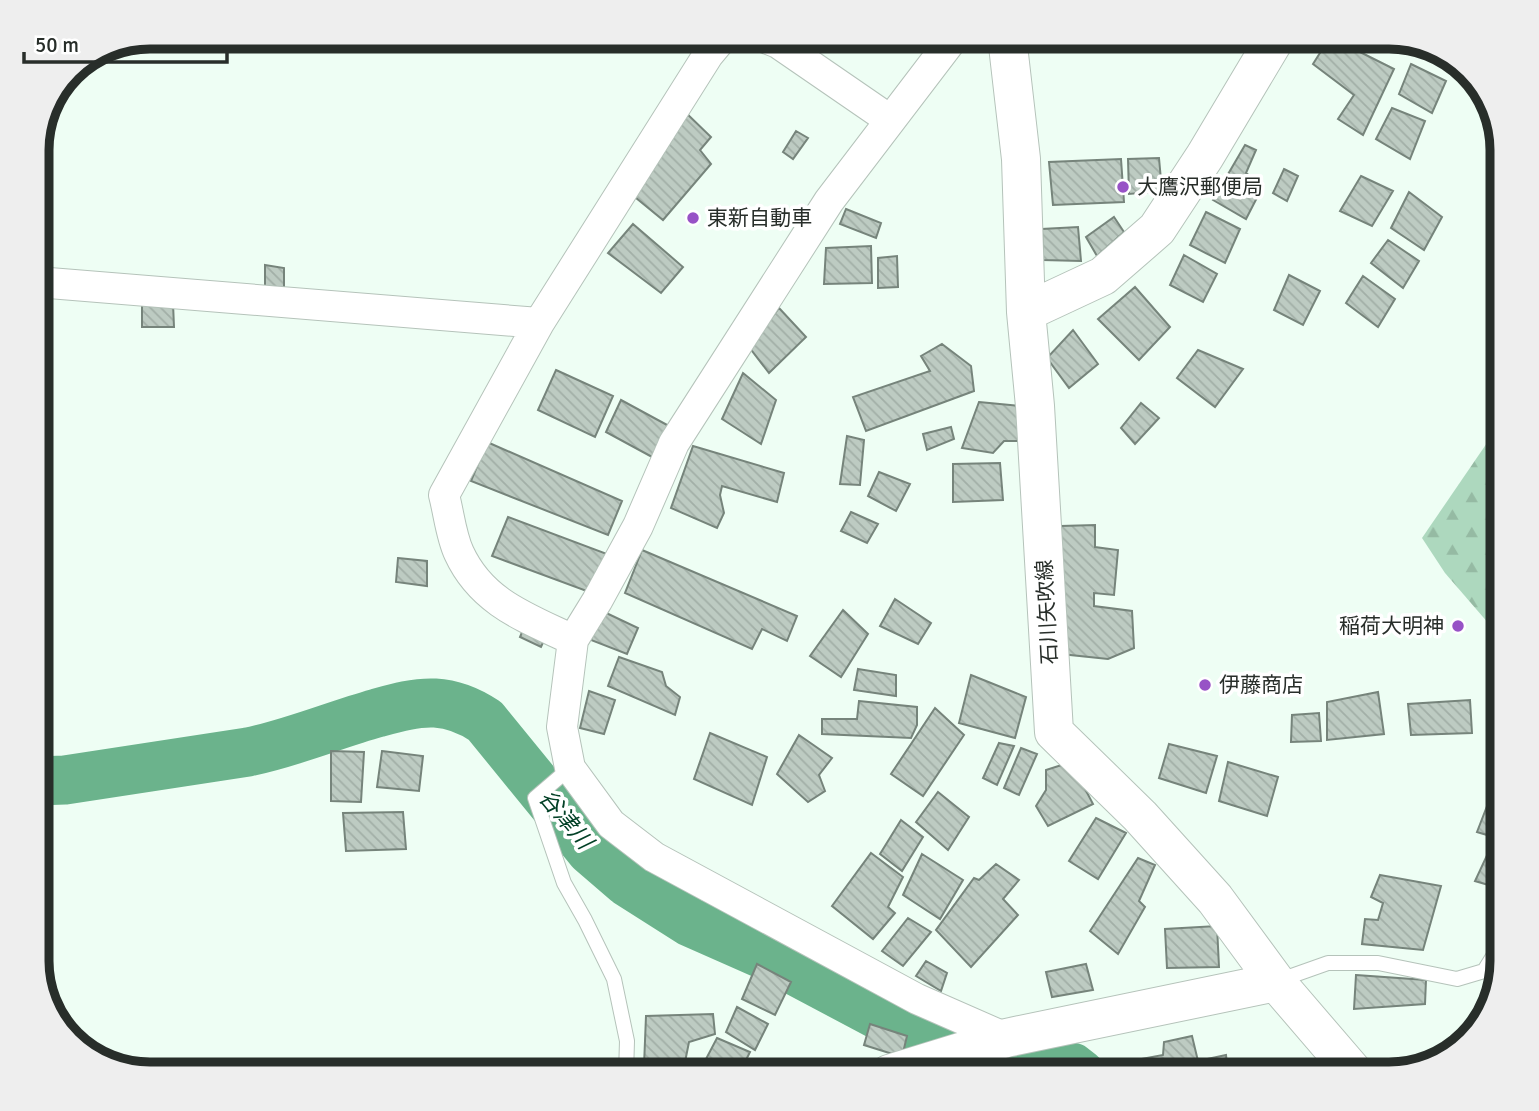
<svg xmlns="http://www.w3.org/2000/svg" width="1539" height="1111" font-family="Signika,'Noto Sans JP',sans-serif">
  <style>
    .forest { fill: url(#forest-firs) }
    .lines { fill: none; stroke-linecap: round; stroke-linejoin: round }
    .river { stroke: #6bb38c; stroke-width: 49 }
    .building { fill: url(#building-back-hatch); stroke: #76847b; stroke-width: 2 }
    .lane-casing { stroke: #b5c3ba; stroke-width: 16 }
    .street-casing { stroke: #b5c3ba; stroke-width: 32 }
    .secondary-casing { stroke: #b5c3ba; stroke-width: 40 }
    .lane { stroke: #fff; stroke-width: 14 }
    .street { stroke: #fff; stroke-width: 30 }
    .secondary { stroke: #fff; stroke-width: 38 }
    .poi-dot { fill: #9752c6; stroke: #fff; stroke-width: 2.5 }
    .labels { text-anchor: middle; stroke-width: 7; stroke-linejoin: round; paint-order: stroke }
    .poi-label { font-size: 21px; fill: #282e2a; stroke: #fff; text-anchor: start }
    .street-label { font-size: 21px; fill: #282e2a; stroke: #fff }
    .water-label { font-size: 23px; font-style: italic; fill: #034127; stroke: #fff }
    .rim { fill: none; stroke: #282e2a; stroke-width: 9 }
  </style>
  <defs>
    <pattern id="forest-firs" width="22" height="20" patternUnits="userSpaceOnUse" patternTransform="scale(1.75)"><rect width="22" height="20" fill="#add8be"/><path d="M5 1l3.5 6h-7zM16 11l3.5 6h-7z" fill="#95baa3"/></pattern>
    <pattern id="building-back-hatch" width="6" height="6" patternUnits="userSpaceOnUse" patternTransform="scale(1.75)"><rect width="6" height="6" fill="#bdcbc2"/><path d="M-1 5l2 2M0 0l6 6M5-1l2 2" fill="none" stroke="#a2afa7"/></pattern>
  </defs>
  <rect width="100%" height="100%" fill="#eefef4"/>
  <!-- forest -->
  <path class="forest" d="M 1502,421 L 1502,639 L 1445,573 L 1422,538 Z"/>
  <g class="lines">
    <!-- river -->
    <path class="river" d="M 37,781 L 65,780 L 248,752 C 292,743 334,725 377,713 C 395,708 416,702 435,703 C 453,704 470,711 485,721 L 591,851 L 627,882 L 690,922 L 767,956 L 903,1028 L 952,1051 L 1072,1067 L 1081,1074"/>
  </g>
  <!-- building -->
  <path class="building" d="M 1330,37 L 1394,69 L 1363,135 L 1338,119 L 1354,95 L 1313,64 Z
    M 1411,64 L 1446,81 L 1432,113 L 1399,94 Z
    M 1392,108 L 1425,121 L 1410,159 L 1376,139 Z
    M 682,109 L 711,137 L 700,150 L 711,164 L 663,220 L 630,193 Z
    M 796,131 L 808,138 L 793,159 L 783,152 Z
    M 1245,145 L 1256,150 L 1246,173 L 1263,186 L 1246,219 L 1213,200 Z
    M 1159,158 L 1162,191 L 1129,194 L 1128,159 Z
    M 1121,159 L 1124,202 L 1053,205 L 1049,162 Z
    M 1284,169 L 1298,176 L 1287,201 L 1273,193 Z
    M 1361,176 L 1393,191 L 1372,226 L 1340,211 Z
    M 1409,192 L 1442,217 L 1424,250 L 1391,228 Z
    M 846,209 L 881,223 L 876,238 L 840,224 Z
    M 1206,212 L 1240,229 L 1225,263 L 1190,245 Z
    M 1114,217 L 1124,232 L 1097,256 L 1086,237 Z
    M 633,224 L 683,267 L 661,293 L 608,253 Z
    M 1078,227 L 1081,261 L 1043,260 L 1042,229 Z
    M 1388,240 L 1419,261 L 1403,288 L 1371,263 Z
    M 871,246 L 872,283 L 824,284 L 826,248 Z
    M 1184,255 L 1217,274 L 1203,302 L 1170,285 Z
    M 897,256 L 898,287 L 878,288 L 878,258 Z
    M 265,265 L 284,268 L 284,288 L 265,287 Z
    M 1289,275 L 1320,291 L 1303,325 L 1274,310 Z
    M 1363,276 L 1395,299 L 1378,327 L 1346,303 Z
    M 1135,287 L 1170,327 L 1139,360 L 1098,319 Z
    M 142,303 L 173,303 L 174,327 L 142,327 Z
    M 779,308 L 806,337 L 769,373 L 749,347 Z
    M 1073,330 L 1098,364 L 1069,388 L 1047,358 Z
    M 942,344 L 971,366 L 974,391 L 866,431 L 853,397 L 930,371 L 921,356 Z
    M 1198,350 L 1243,369 L 1215,407 L 1177,378 Z
    M 556,370 L 613,396 L 595,437 L 538,410 Z
    M 743,373 L 776,400 L 761,444 L 722,419 Z
    M 621,400 L 669,426 L 654,458 L 606,432 Z
    M 979,402 L 1021,406 L 1021,441 L 1004,441 L 993,453 L 962,448 Z
    M 1141,403 L 1159,418 L 1135,444 L 1121,428 Z
    M 951,427 L 954,439 L 927,450 L 923,434 Z
    M 847,436 L 864,440 L 860,485 L 840,484 Z
    M 487,442 L 622,501 L 608,535 L 471,481 Z
    M 693,446 L 784,473 L 777,502 L 722,486 L 720,495 L 724,513 L 717,528 L 671,508 Z
    M 1000,463 L 1003,500 L 953,502 L 953,464 Z
    M 879,472 L 910,484 L 896,511 L 868,496 Z
    M 851,512 L 878,524 L 867,543 L 841,531 Z
    M 508,517 L 607,554 L 592,593 L 492,556 Z
    M 1095,525 L 1095,547 L 1118,550 L 1114,595 L 1094,593 L 1094,606 L 1132,611 L 1134,648 L 1108,659 L 1061,654 L 1061,526 Z
    M 642,550 L 797,616 L 787,641 L 762,629 L 752,649 L 625,593 Z
    M 398,558 L 427,561 L 427,586 L 396,582 Z
    M 895,599 L 931,623 L 918,644 L 880,626 Z
    M 843,610 L 868,634 L 841,677 L 810,656 Z
    M 602,611 L 638,628 L 627,654 L 591,640 Z
    M 525,625 L 547,634 L 541,647 L 520,637 Z
    M 619,657 L 662,672 L 666,686 L 680,697 L 675,715 L 608,686 Z
    M 858,669 L 896,675 L 896,696 L 854,690 Z
    M 971,675 L 1026,697 L 1015,738 L 959,723 Z
    M 589,691 L 615,700 L 604,734 L 580,728 Z
    M 1378,692 L 1384,734 L 1327,740 L 1327,702 Z
    M 1470,700 L 1472,733 L 1411,735 L 1408,704 Z
    M 859,701 L 917,707 L 917,725 L 911,738 L 822,734 L 822,719 L 857,719 Z
    M 935,708 L 964,735 L 923,796 L 891,774 Z
    M 1319,713 L 1321,741 L 1291,742 L 1292,715 Z
    M 710,733 L 767,757 L 752,805 L 694,779 Z
    M 799,735 L 832,758 L 819,775 L 825,791 L 808,802 L 777,774 Z
    M 999,743 L 1014,746 L 997,785 L 983,778 Z
    M 1169,744 L 1217,756 L 1206,793 L 1159,778 Z
    M 1021,748 L 1037,754 L 1019,795 L 1004,788 Z
    M 331,751 L 364,752 L 361,802 L 331,801 Z
    M 382,751 L 423,756 L 419,791 L 377,787 Z
    M 1071,762 L 1093,804 L 1048,826 L 1036,806 L 1046,790 L 1046,770 Z
    M 1228,762 L 1278,777 L 1267,816 L 1219,801 Z
    M 938,792 L 969,817 L 948,850 L 916,822 Z
    M 1489,801 L 1500,805 L 1487,835 L 1477,832 Z
    M 403,812 L 406,849 L 346,851 L 343,813 Z
    M 1096,818 L 1126,833 L 1098,879 L 1069,861 Z
    M 901,820 L 923,837 L 902,871 L 880,854 Z
    M 1496,836 L 1502,838 L 1502,889 L 1475,881 Z
    M 871,853 L 903,877 L 888,907 L 895,913 L 873,939 L 832,906 Z
    M 922,854 L 963,880 L 940,919 L 903,895 Z
    M 1138,858 L 1155,865 L 1139,901 L 1145,907 L 1118,954 L 1090,931 Z
    M 996,864 L 1019,880 L 1003,899 L 1018,915 L 971,967 L 936,930 L 974,878 L 979,880 Z
    M 1380,875 L 1441,886 L 1423,950 L 1362,944 L 1365,919 L 1378,920 L 1383,903 L 1371,897 Z
    M 908,918 L 931,932 L 903,966 L 882,951 Z
    M 1217,926 L 1219,967 L 1167,968 L 1165,929 Z
    M 926,961 L 947,973 L 941,991 L 916,976 Z
    M 757,964 L 791,982 L 775,1015 L 742,999 Z
    M 1086,964 L 1093,990 L 1052,997 L 1046,972 Z
    M 1356,975 L 1426,980 L 1425,1004 L 1354,1009 Z
    M 737,1007 L 768,1024 L 755,1050 L 726,1032 Z
    M 713,1014 L 715,1034 L 689,1042 L 685,1062 L 644,1066 L 646,1016 Z
    M 870,1024 L 907,1036 L 902,1057 L 864,1045 Z
    M 1192,1036 L 1198,1061 L 1226,1055 L 1228,1074 L 1141,1074 L 1136,1060 L 1163,1055 L 1164,1042 Z
    M 717,1038 L 750,1052 L 739,1074 L 706,1059 Z"/>
  <g class="lines">
    <!-- lane casing -->
    <g class="lane-casing">
      <path id="lane" d="M 570,768 L 535,798 L 564,883 L 585,920 L 614,979 L 627,1041 L 626,1074
        M 1280,980 L 1328,963 L 1378,963 L 1457,979 L 1484,971 L 1502,942"/>
    </g>
    <!-- street casing -->
    <g class="street-casing">
      <path id="street" d="M 763,37 L 778,43 L 890,120
        M 954,37 L 829,201 L 674,443 L 638,526 L 597,601 L 573,640 L 562,727 L 570,768 L 611,824 L 654,857 L 917,999 L 1006,1038
        M 37,282 L 539,323
        M 573,640 C 527,618 482,603 459,553 C 451,536 449,514 444,495 L 539,323 L 708,55 L 723,37"/>
    </g>
    <!-- secondary casing -->
    <g class="secondary-casing">
      <path id="secondary" d="M 1007,37 L 1021,159 L 1026,312 L 1035,406 L 1054,732 L 1140,816 L 1215,899 L 1276,982 L 1355,1074
        M 1026,312 L 1103,276 L 1157,229 L 1205,156 L 1276,37
        M 889,1074 L 1006,1038 L 1276,982"/>
    </g>
    <!-- lane -->
    <use href="#lane" class="lane"/>
    <!-- street -->
    <use href="#street" class="street"/>
    <!-- secondary -->
    <use href="#secondary" class="secondary"/>
  </g>
  <!-- markers -->
  <g class="poi-dot">
    <circle cx="1123" cy="187" r="7"/>
    <circle cx="693" cy="218" r="7"/>
    <circle cx="1458" cy="626" r="7"/>
    <circle cx="1205" cy="685" r="7"/>
  </g>
  <g class="labels">
    <!-- poi labels -->
    <g class="poi-label">
      <text x="1137" y="194">大鷹沢郵便局</text>
      <text x="707" y="225">東新自動車</text>
      <text x="1444" y="633" text-anchor="end">稲荷大明神</text>
      <text x="1219" y="692">伊藤商店</text>
    </g>
    <!-- street labels -->
    <g class="street-label">
      <text transform="translate(1047 612) rotate(-93)" y="7">石川矢吹線</text>
    </g>
    <!-- water labels -->
    <g class="water-label">
      <text transform="translate(566 819) rotate(50)" y="8">谷津川</text>
    </g>
  </g>
  <!-- crop -->
  <path d="M0 0H1539V1111H0ZM150 49H1389A101 101 0 0 1 1490 150V961A101 101 0 0 1 1389 1062H150A101 101 0 0 1 49 961V150A101 101 0 0 1 150 49Z" fill="#eee" fill-rule="evenodd"/>
  <path class="rim" d="M150 49H1389A101 101 0 0 1 1490 150V961A101 101 0 0 1 1389 1062H150A101 101 0 0 1 49 961V150A101 101 0 0 1 150 49Z"/>
  <!-- scale -->
  <path d="M24 52v10h203v-10" fill="none" stroke="#282e2a" stroke-width="3.5"/>
  <text x="35" y="52" font-size="21" fill="#282e2a" stroke="#ffffff" stroke-width="5" paint-order="stroke">50 m</text>
</svg>
